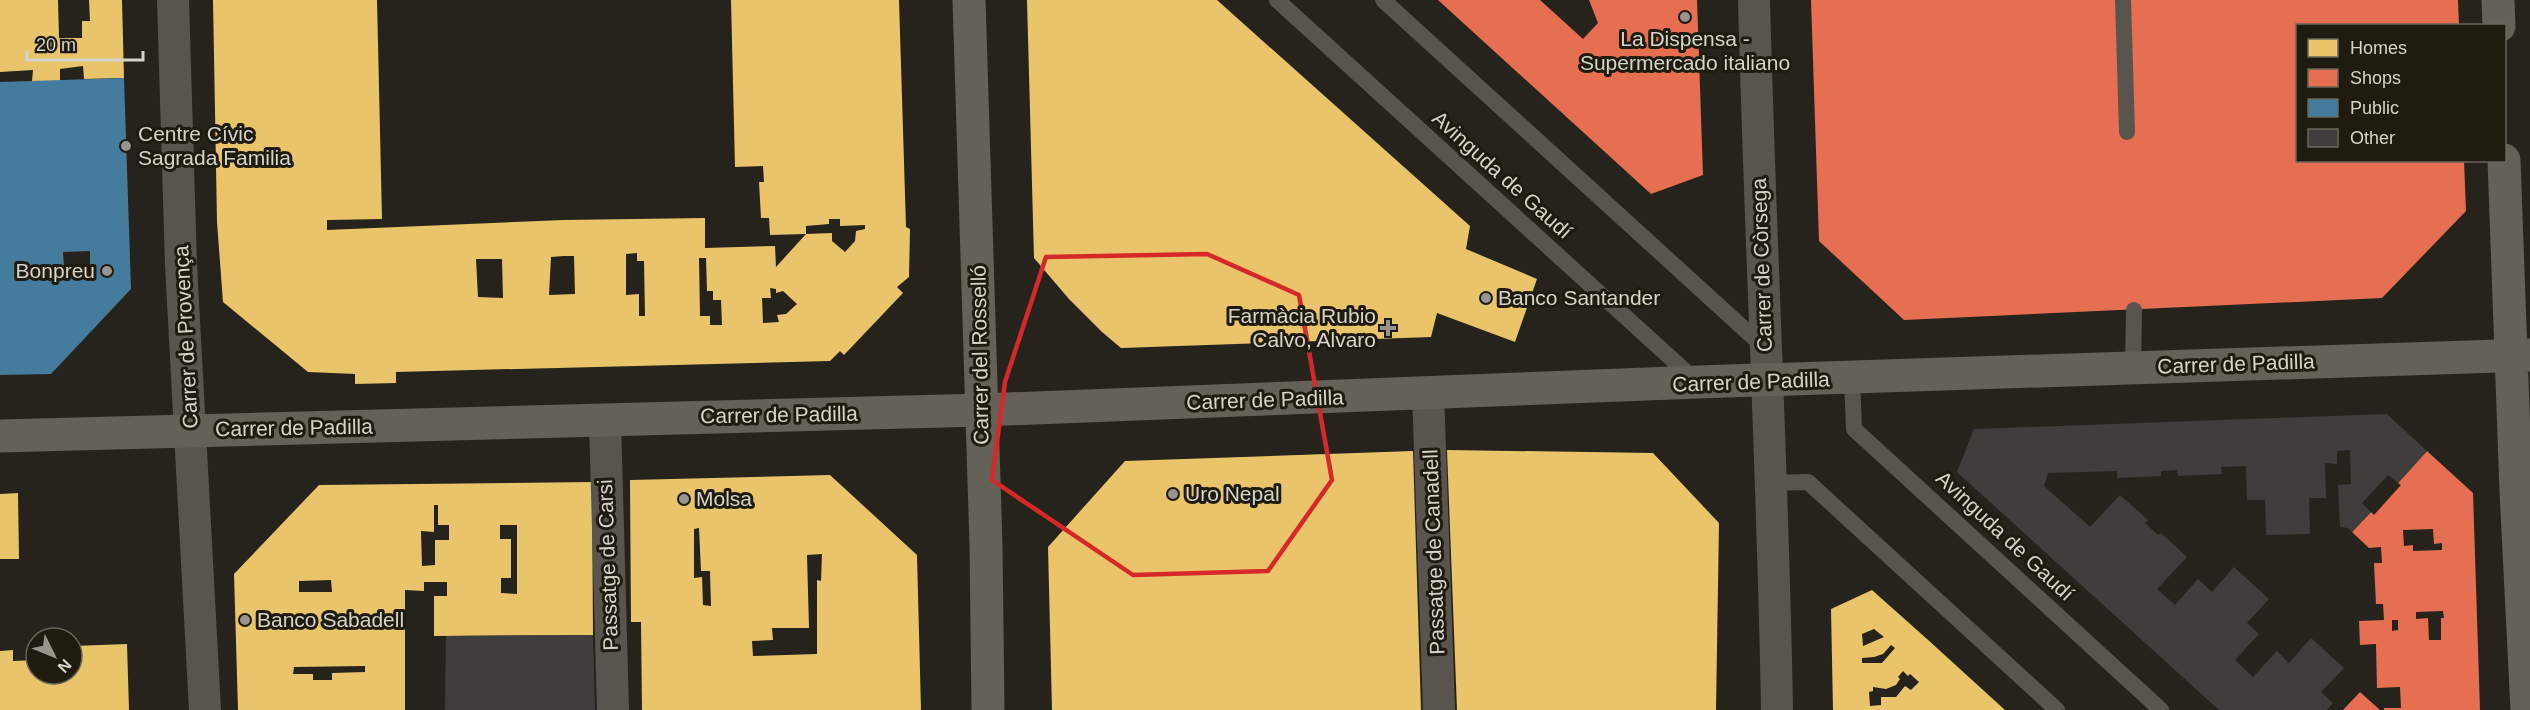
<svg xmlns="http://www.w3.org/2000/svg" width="2530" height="710" font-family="Arial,sans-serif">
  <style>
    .homes { fill: #e9c46a; fill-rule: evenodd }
    .shops { fill: #e76f51; fill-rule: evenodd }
    .public { fill: #457b9d; fill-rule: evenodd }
    .building { fill: #403e3d }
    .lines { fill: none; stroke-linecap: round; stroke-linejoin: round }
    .service { stroke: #59554e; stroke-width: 16 }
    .minor { stroke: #59554e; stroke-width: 32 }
    .secondary { stroke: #656058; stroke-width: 33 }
    .marked { fill: none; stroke: #d62828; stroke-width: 4.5; stroke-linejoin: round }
    .poi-dot { fill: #98958e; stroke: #1f1b10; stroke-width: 2 }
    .labels { text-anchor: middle; stroke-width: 6; stroke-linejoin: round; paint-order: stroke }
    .poi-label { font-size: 21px; fill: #d5d3cb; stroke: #1f1b10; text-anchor: start }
    .street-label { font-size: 21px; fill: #d5d3cb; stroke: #1f1b10 }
  </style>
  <rect width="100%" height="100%" fill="#26231c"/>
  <!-- homes -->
  <path class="homes" d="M 0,0 L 58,0 L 59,38 L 82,38 L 82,21 L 90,21 L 89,0 L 122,0 L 124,78 L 84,79 L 83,66 L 60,69 L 60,81 L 32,81 L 33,70 L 0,72 Z
    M 213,0 L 377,0 L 382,219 L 327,220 L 327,230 L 563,220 L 705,218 L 705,248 L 775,246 L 776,267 L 806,234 L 832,233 L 832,241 L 845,252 L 855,241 L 856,231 L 865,229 L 865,225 L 840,226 L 840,219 L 829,219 L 829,224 L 806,226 L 806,234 L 770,235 L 769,218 L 761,218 L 759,182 L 764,182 L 763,166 L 735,167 L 731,0 L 899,0 L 906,227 L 910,229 L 909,277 L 897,287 L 903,293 L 844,355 L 840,351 L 830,361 L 396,372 L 396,383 L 355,384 L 355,374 L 308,372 L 223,302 L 217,222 ZM 637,253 L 637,261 L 644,261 L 645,316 L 639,316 L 639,294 L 626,295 L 626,254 ZM 564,256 L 574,256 L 575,294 L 549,295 L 551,257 ZM 699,258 L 706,258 L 707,291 L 713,291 L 713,300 L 721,300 L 722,325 L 710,325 L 710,316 L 700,316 ZM 476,259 L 502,259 L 503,298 L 478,297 ZM 770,288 L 776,289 L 776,293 L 783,291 L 797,304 L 786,314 L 777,315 L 779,322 L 763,323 L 762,298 L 771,298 Z
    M 1027,0 L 1217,0 L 1470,226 L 1466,249 L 1537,279 L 1515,342 L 1437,313 L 1431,337 L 1121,348 L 1102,332 L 1069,299 L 1034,258 Z
    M 1447,450 L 1653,453 L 1719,523 L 1716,710 L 1457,710 Z
    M 1413,451 L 1421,710 L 1052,710 L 1048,547 L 1125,461 Z
    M 830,475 L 917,555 L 921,710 L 642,710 L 641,622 L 631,622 L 630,480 ZM 699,528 L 701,571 L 710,571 L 711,606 L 703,605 L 702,577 L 694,578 L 694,529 ZM 822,554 L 821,581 L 817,580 L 817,654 L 753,656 L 752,641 L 773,640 L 772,628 L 809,628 L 807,555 Z
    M 592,482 L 593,635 L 434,636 L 434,596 L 447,596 L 447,582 L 424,582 L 424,591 L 405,590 L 405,710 L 238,710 L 234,574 L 319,485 ZM 434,505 L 438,505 L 438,525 L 449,525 L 449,540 L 435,540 L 435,565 L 422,566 L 421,531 L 434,532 ZM 500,525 L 517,525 L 517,594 L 501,593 L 501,578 L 511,578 L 511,539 L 500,539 ZM 331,580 L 332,592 L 299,592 L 299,581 ZM 365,666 L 365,672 L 332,673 L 332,680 L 313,680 L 313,674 L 293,674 L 294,667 Z
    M 18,493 L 19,559 L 0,559 L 0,494 Z
    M 1872,590 L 1927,639 L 2005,710 L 1833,710 L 1831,609 ZM 1874,629 L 1884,637 L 1863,646 L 1862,634 ZM 1891,645 L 1895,648 L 1882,663 L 1862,663 L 1862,658 L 1874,657 L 1883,654 ZM 1903,671 L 1908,676 L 1910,674 L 1919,682 L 1911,690 L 1905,686 L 1896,697 L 1881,697 L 1881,705 L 1870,706 L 1869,692 L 1873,691 L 1873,687 L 1886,689 L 1896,685 L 1900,679 L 1898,677 Z
    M 127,644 L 129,710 L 0,710 L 0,651 L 13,650 L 13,661 L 36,660 L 36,674 L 72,674 L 73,646 Z"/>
  <!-- shops -->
  <path class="shops" d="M 1438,0 L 1540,0 L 1583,39 L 1598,23 L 1589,0 L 1697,0 L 1703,175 L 1651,194 Z
    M 1811,0 L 2458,0 L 2459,26 L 2298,26 L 2298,160 L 2464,160 L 2466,211 L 2382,298 L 1904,320 L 1819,241 Z
    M 2427,451 L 2473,493 L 2480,710 L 2384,710 L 2384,708 L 2401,708 L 2400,687 L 2377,688 L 2376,644 L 2360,645 L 2359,621 L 2384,620 L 2383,604 L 2376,604 L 2374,563 L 2382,563 L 2381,547 L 2369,548 L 2352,532 L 2371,512 L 2374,515 L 2401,485 L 2398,483 ZM 2433,529 L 2434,544 L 2442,543 L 2442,550 L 2413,551 L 2413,545 L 2404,546 L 2403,530 ZM 2443,611 L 2444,618 L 2441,618 L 2441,640 L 2429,640 L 2428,618 L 2416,619 L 2416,612 ZM 2392,620 L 2398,620 L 2398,630 L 2392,631 Z
    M 2360,692 L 2380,710 L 2343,710 Z"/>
  <!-- public -->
  <path class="public" d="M 124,78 L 131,289 L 51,374 L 0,375 L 0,82 ZM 90,251 L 90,266 L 64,267 L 63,252 Z"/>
  <!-- building -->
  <path class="building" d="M 2387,414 L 2427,451 L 2398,483 L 2388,475 L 2362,503 L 2371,512 L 2352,532 L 2348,528 L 2340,527 L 2338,485 L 2351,484 L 2350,450 L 2337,451 L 2337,464 L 2325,463 L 2326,498 L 2309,498 L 2310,534 L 2266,535 L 2265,500 L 2247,500 L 2246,466 L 2221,467 L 2222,474 L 2178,476 L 2177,470 L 2161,471 L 2161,476 L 2117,478 L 2117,471 L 2048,473 L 2044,486 L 2090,527 L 2120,495 L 2148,520 L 2145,523 L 2158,535 L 2161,533 L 2187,557 L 2157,589 L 2175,605 L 2198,579 L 2212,592 L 2234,567 L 2269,599 L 2247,623 L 2259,634 L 2235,660 L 2253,677 L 2277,651 L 2289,663 L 2311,638 L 2344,668 L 2321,692 L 2333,703 L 2327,710 L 2219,710 L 1957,472 L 1974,429 Z
    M 593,635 L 595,710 L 445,710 L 446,636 Z"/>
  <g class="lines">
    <!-- service -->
    <path class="service" d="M 1277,0 L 1696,381
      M 1383,0 L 1764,347
      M 2123,0 L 2127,132
      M 2133,367 L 2134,310
      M 1852,379 L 1854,429 L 2161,710
      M 1770,483 L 1808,482 L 2057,710"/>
    <!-- minor -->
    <path class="minor" d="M 173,0 L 181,265 L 205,710
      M 1754,0 C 1760,237 1773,473 1777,710
      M 1428,393 L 1439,710
      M 605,420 L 613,710"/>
    <!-- secondary -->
    <path class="secondary" d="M 969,0 L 986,545 L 988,710
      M 2498,0 L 2499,26
      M 2504,160 L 2516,491 L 2527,710
      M 0,436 L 982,410 L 1698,382 L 2530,355"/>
  </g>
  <!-- marked area -->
  <path class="marked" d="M 1207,254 L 1299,295 L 1332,480 L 1268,571 L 1133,575 L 992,480 L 1005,382 L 1046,257 Z"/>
  <!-- markers -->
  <g class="poi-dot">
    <circle cx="1685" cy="17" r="6"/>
    <circle cx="126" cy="146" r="6"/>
    <circle cx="107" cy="271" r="6"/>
    <circle cx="1486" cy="298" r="6"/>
    <path d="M1385 319h6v6h6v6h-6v6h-6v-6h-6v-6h6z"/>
    <circle cx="1173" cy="494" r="6"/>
    <circle cx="684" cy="499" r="6"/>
    <circle cx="245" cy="620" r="6"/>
  </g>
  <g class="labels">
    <!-- poi labels -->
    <g class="poi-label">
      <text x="1685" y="46" text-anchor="middle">La Dispensa -<tspan x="1685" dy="24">Supermercado italiano</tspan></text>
      <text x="138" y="141">Centre Cívic<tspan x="138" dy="24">Sagrada Familia</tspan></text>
      <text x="95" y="278" text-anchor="end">Bonpreu</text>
      <text x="1498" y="305">Banco Santander</text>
      <text x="1376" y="323" text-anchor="end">Farmàcia Rubio<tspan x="1376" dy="24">Calvo, Alvaro</tspan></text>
      <text x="1185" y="501">Uro Nepal</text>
      <text x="696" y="506">Molsa</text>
      <text x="257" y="627">Banco Sabadell</text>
    </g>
    <!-- street labels -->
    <g class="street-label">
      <text transform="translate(1502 175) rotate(42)" y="7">Avinguda de Gaudí</text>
      <text transform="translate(1762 265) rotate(-92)" y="7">Carrer de Còrsega</text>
      <text transform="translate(186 337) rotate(-93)" y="7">Carrer de Provença</text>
      <text transform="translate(980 355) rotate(-91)" y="7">Carrer del Rosselló</text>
      <text transform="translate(2236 364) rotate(-2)" y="7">Carrer de Padilla</text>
      <text transform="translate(1751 382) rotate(-2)" y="7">Carrer de Padilla</text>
      <text transform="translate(1265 400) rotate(-2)" y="7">Carrer de Padilla</text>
      <text transform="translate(779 415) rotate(-1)" y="7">Carrer de Padilla</text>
      <text transform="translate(294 428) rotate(-1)" y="7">Carrer de Padilla</text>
      <text transform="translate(2005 536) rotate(43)" y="7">Avinguda de Gaudí</text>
      <text transform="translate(1434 552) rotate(-92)" y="7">Passatge de Canadell</text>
      <text transform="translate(608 565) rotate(-92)" y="7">Passatge de Carsi</text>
    </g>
  </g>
  <!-- legend -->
  <rect x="2296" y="24" width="210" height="138" fill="#1f1b10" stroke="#68655b" stroke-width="1.5"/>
  <rect x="2308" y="39" width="30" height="18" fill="#e9c46a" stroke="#68655b" stroke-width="1.5"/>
  <text x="2350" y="54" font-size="18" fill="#d5d3cb">Homes</text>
  <rect x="2308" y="69" width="30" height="18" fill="#e76f51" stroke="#68655b" stroke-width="1.5"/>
  <text x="2350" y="84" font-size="18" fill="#d5d3cb">Shops</text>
  <rect x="2308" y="99" width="30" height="18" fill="#457b9d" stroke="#68655b" stroke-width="1.5"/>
  <text x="2350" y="114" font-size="18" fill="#d5d3cb">Public</text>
  <rect x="2308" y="129" width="30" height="18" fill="#403e3d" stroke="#68655b" stroke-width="1.5"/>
  <text x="2350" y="144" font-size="18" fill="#d5d3cb">Other</text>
  <!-- north arrow -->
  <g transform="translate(54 656) rotate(133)"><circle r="28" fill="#1f1b10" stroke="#68655b" stroke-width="1.5"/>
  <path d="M0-4.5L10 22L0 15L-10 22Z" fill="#98958e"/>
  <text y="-9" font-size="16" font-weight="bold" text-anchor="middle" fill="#d5d3cb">N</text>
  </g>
  <!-- scale -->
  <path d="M27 51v9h116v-9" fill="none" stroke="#d5d3cb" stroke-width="3"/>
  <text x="36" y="51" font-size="18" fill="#d5d3cb" stroke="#1f1b10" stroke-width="4.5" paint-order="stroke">20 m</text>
</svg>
